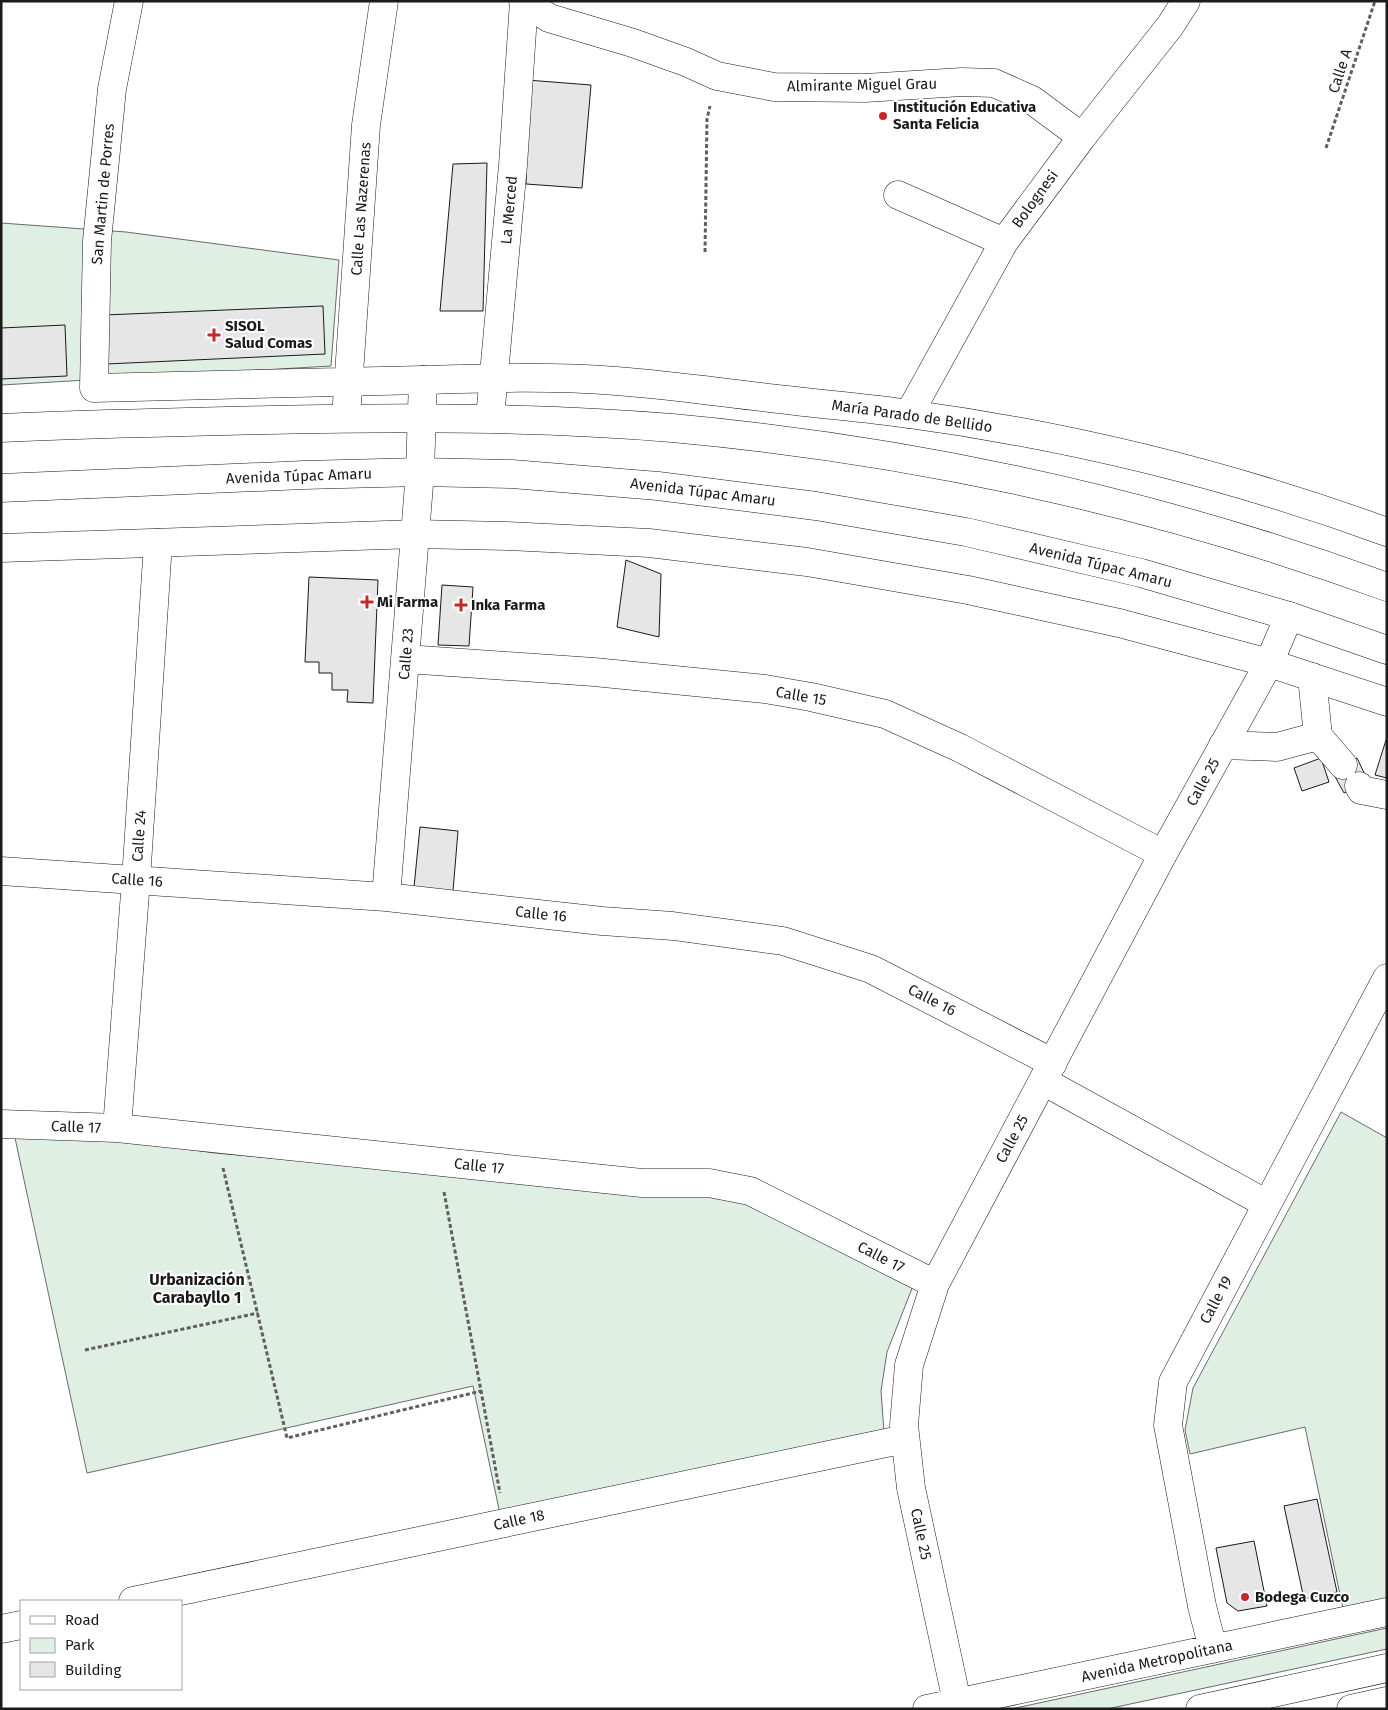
<svg xmlns="http://www.w3.org/2000/svg" width="1388" height="1710" font-family="'Fira Sans',sans-serif">
  <style>
    .green { fill: #e0efe3; stroke: #6a6a6a }
    .building { fill: #e6e6e6; stroke: #1a1a1a }
    .lines { fill: none; stroke-linecap: round; stroke-linejoin: round }
    .minor-casing { stroke: #1a1a1a; stroke-width: 29 }
    .major-casing { stroke: #1a1a1a; stroke-width: 29 }
    .highway-casing { stroke: #1a1a1a; stroke-width: 29 }
    .path { stroke: #5f5f5f; stroke-width: 3; stroke-dasharray: 4 2.5; stroke-linecap: butt }
    .minor { stroke: #fff; stroke-width: 28 }
    .major { stroke: #fff; stroke-width: 28 }
    .highway { stroke: #fff; stroke-width: 28 }
    .poi-dot { fill: #c62828; stroke: #fff; stroke-width: 2 }
    .labels { text-anchor: middle; stroke-width: 4; stroke-linejoin: round; paint-order: stroke }
    .street-label { font-size: 15px; fill: #1a1a1a; stroke: #fff }
    .poi-label { font-size: 15px; font-weight: bold; fill: #1a1a1a; stroke: #fff; text-anchor: start }
    .neighbourhood-label { font-size: 16px; font-weight: bold; fill: #1a1a1a; stroke: #fff }
  </style>
  <rect width="100%" height="100%" fill="#fff"/>
  <!-- green -->
  <path class="green" d="M 1,223 L 126,232 L 339,260 L 331,366 L 1,385 Z
    M 1341,1112 L 1387,1138 L 1387,1599 L 1343,1609 L 1305,1427 L 1190,1454 L 1185,1430 L 1193,1388 Z
    M 15,1138 L 112,1139 L 215,1153 L 640,1191 L 707,1193 L 746,1201 L 913,1286 L 887,1352 L 881,1391 L 884,1432 L 500,1514 L 473,1386 L 87,1473 Z
    M 1387,1628 L 1387,1649 L 1107,1709 L 1011,1709 Z"/>
  <!-- building -->
  <path class="building" d="M 527,80 L 591,85 L 582,188 L 526,184 Z
    M 487,163 L 483,311 L 440,311 L 453,164 Z
    M 323,306 L 325,354 L 106,364 L 104,315 Z
    M 65,325 L 67,376 L 1,379 L 1,328 Z
    M 626,560 L 661,574 L 659,637 L 617,627 Z
    M 309,577 L 378,580 L 373,703 L 347,702 L 348,690 L 332,690 L 332,673 L 319,673 L 319,662 L 305,662 Z
    M 442,585 L 473,587 L 469,646 L 438,645 Z
    M 1386,740 L 1387,740 L 1387,778 L 1375,775 Z
    M 1321,758 L 1329,782 L 1302,791 L 1294,768 Z
    M 1357,758 L 1368,781 L 1344,793 L 1332,771 Z
    M 420,827 L 458,831 L 453,891 L 414,887 Z
    M 1317,1499 L 1337,1592 L 1304,1599 L 1284,1506 Z
    M 1254,1541 L 1267,1606 L 1238,1611 L 1227,1603 L 1216,1548 Z"/>
  <g class="lines">
    <!-- minor casing -->
    <g class="minor-casing">
      <path id="minor" d="M 129,1 L 112,89 L 97,241 L 94,388 L 423,380 L 420,472 L 386,897
        M 523,1 L 549,18 L 633,43 L 686,62 L 717,76 L 774,87 L 865,88 L 962,82 L 994,83 L 1032,100 L 1082,137
        M 898,195 L 1004,242
        M 909,414 L 1004,242 L 1082,137 L 1170,26 L 1186,1
        M 346,418 L 366,125 L 384,1
        M 490,418 L 513,165 L 524,1
        M 406,659 L 594,672 L 765,689 L 811,697 L 885,714 L 960,748 L 1163,854
        M 1312,677 L 1318,736 L 1343,765
        M 1223,745 L 1277,747 L 1318,736
        M 1359,786 L 1361,790 L 1387,795
        M 1,871 L 386,897 L 602,921 L 673,926 L 783,941 L 871,969 L 1053,1063
        M 1043,1081 L 1267,1204
        M 1,1124 L 117,1128 L 642,1183 L 709,1183 L 750,1191 L 935,1284
        M 117,1128 L 136,880 L 158,543
        M 133,1601 L 905,1439
        M 1,1629 L 21,1625
        M 1213,1649 L 1202,1606 L 1168,1425 L 1173,1382 L 1387,978
        M 957,1702 L 911,1488 L 904,1425 L 909,1365 L 935,1284 L 1163,854 L 1269,663 L 1289,616
        M 927,1709 L 1387,1612
        M 1351,1709 L 1387,1701"/>
    </g>
    <!-- major casing -->
    <g class="major-casing">
      <path id="major" d="M 423,380 C 487,378 552,376 616,381 C 673,385 730,394 787,400 C 828,405 869,408 909,414 C 1072,436 1233,476 1387,532
        M 1,548 L 416,534 L 507,536 L 649,543 L 807,562 L 968,590 L 1119,623 L 1269,663 L 1387,702
        M 1200,1709 L 1387,1668"/>
    </g>
    <!-- highway casing -->
    <g class="highway-casing">
      <path id="highway" d="M 1,428 C 91,424 180,422 269,420 C 404,417 538,417 672,428 C 915,450 1157,503 1387,587
        M 1,488 L 304,475 L 420,472 L 512,474 L 658,486 L 816,506 L 966,532 L 1141,573 L 1289,616 L 1387,650"/>
    </g>
    <!-- path -->
    <path class="path" d="M 1326,148 L 1375,1
      M 705,252 L 707,119 L 710,106
      M 223,1168 L 287,1438 L 481,1391
      M 444,1192 L 500,1493
      M 85,1350 L 258,1313"/>
    <!-- minor -->
    <use href="#minor" class="minor"/>
    <!-- major -->
    <use href="#major" class="major"/>
    <!-- highway -->
    <use href="#highway" class="highway"/>
  </g>
  <!-- markers -->
  <g class="poi-dot">
    <circle cx="883" cy="116" r="5"/>
    <path d="M211.5 327.5h5v5h5v5h-5v5h-5v-5h-5v-5h5z"/>
    <path d="M364.5 594.5h5v5h5v5h-5v5h-5v-5h-5v-5h5z"/>
    <path d="M458.5 597.5h5v5h5v5h-5v5h-5v-5h-5v-5h5z"/>
    <circle cx="1245" cy="1597" r="5"/>
  </g>
  <g class="labels">
    <!-- street labels -->
    <g class="street-label">
      <text transform="translate(1340 71) rotate(-72)" y="5">Calle A</text>
      <text transform="translate(862 85) rotate(-1)" y="5">Almirante Miguel Grau</text>
      <text transform="translate(103 194) rotate(-85)" y="5">San Martin de Porres</text>
      <text transform="translate(1035 199) rotate(-54)" y="5">Bolognesi</text>
      <text transform="translate(361 209) rotate(-86)" y="5">Calle Las Nazerenas</text>
      <text transform="translate(509 210) rotate(-85)" y="5">La Merced</text>
      <text transform="translate(912 416) rotate(8)" y="5">María Parado de Bellido</text>
      <text transform="translate(299 476) rotate(-2)" y="5">Avenida Túpac Amaru</text>
      <text transform="translate(703 492) rotate(7)" y="5">Avenida Túpac Amaru</text>
      <text transform="translate(1101 565) rotate(14)" y="5">Avenida Túpac Amaru</text>
      <text transform="translate(406 654) rotate(-85)" y="5">Calle 23</text>
      <text transform="translate(801 696) rotate(10)" y="5">Calle 15</text>
      <text transform="translate(1203 782) rotate(-61)" y="5">Calle 25</text>
      <text transform="translate(139 836) rotate(-86)" y="5">Calle 24</text>
      <text transform="translate(137 880) rotate(4)" y="5">Calle 16</text>
      <text transform="translate(541 914) rotate(6)" y="5">Calle 16</text>
      <text transform="translate(932 1000) rotate(27)" y="5">Calle 16</text>
      <text transform="translate(76 1127) rotate(2)" y="5">Calle 17</text>
      <text transform="translate(1012 1139) rotate(-62)" y="5">Calle 25</text>
      <text transform="translate(479 1166) rotate(6)" y="5">Calle 17</text>
      <text transform="translate(881 1257) rotate(27)" y="5">Calle 17</text>
      <text transform="translate(1216 1300) rotate(-62)" y="5">Calle 19</text>
      <text transform="translate(519 1520) rotate(-12)" y="5">Calle 18</text>
      <text transform="translate(921 1534) rotate(78)" y="5">Calle 25</text>
      <text transform="translate(1157 1661) rotate(-12)" y="5">Avenida Metropolitana</text>
    </g>
    <!-- poi labels -->
    <g class="poi-label">
      <text x="893" y="112">Institución Educativa<tspan x="893" dy="17">Santa Felicia</tspan></text>
      <text x="225" y="331">SISOL<tspan x="225" dy="17">Salud Comas</tspan></text>
      <text x="377" y="607">Mi Farma</text>
      <text x="471" y="610">Inka Farma</text>
      <text x="1255" y="1602">Bodega Cuzco</text>
    </g>
    <!-- neighbourhood labels -->
    <g class="neighbourhood-label">
      <text x="197" y="1285">Urbanización<tspan x="197" dy="18">Carabayllo 1</tspan></text>
    </g>
  </g>
  <!-- border -->
  <rect width="1388" height="1710" fill="none" stroke="#1a1a1a" stroke-width="5"/>
  <!-- legend -->
  <rect x="20" y="1600" width="162" height="90" fill="#ffffff" stroke="#a3a3a3"/>
  <rect x="30" y="1616" width="25" height="8" fill="#ffffff" stroke="#a3a3a3"/>
  <text x="65" y="1625" font-size="15" fill="#1a1a1a">Road</text>
  <rect x="30" y="1638" width="25" height="15" fill="#e0efe3" stroke="#a3a3a3"/>
  <text x="65" y="1650" font-size="15" fill="#1a1a1a">Park</text>
  <rect x="30" y="1662" width="25" height="15" fill="#e6e6e6" stroke="#a3a3a3"/>
  <text x="65" y="1675" font-size="15" fill="#1a1a1a">Building</text>
</svg>
